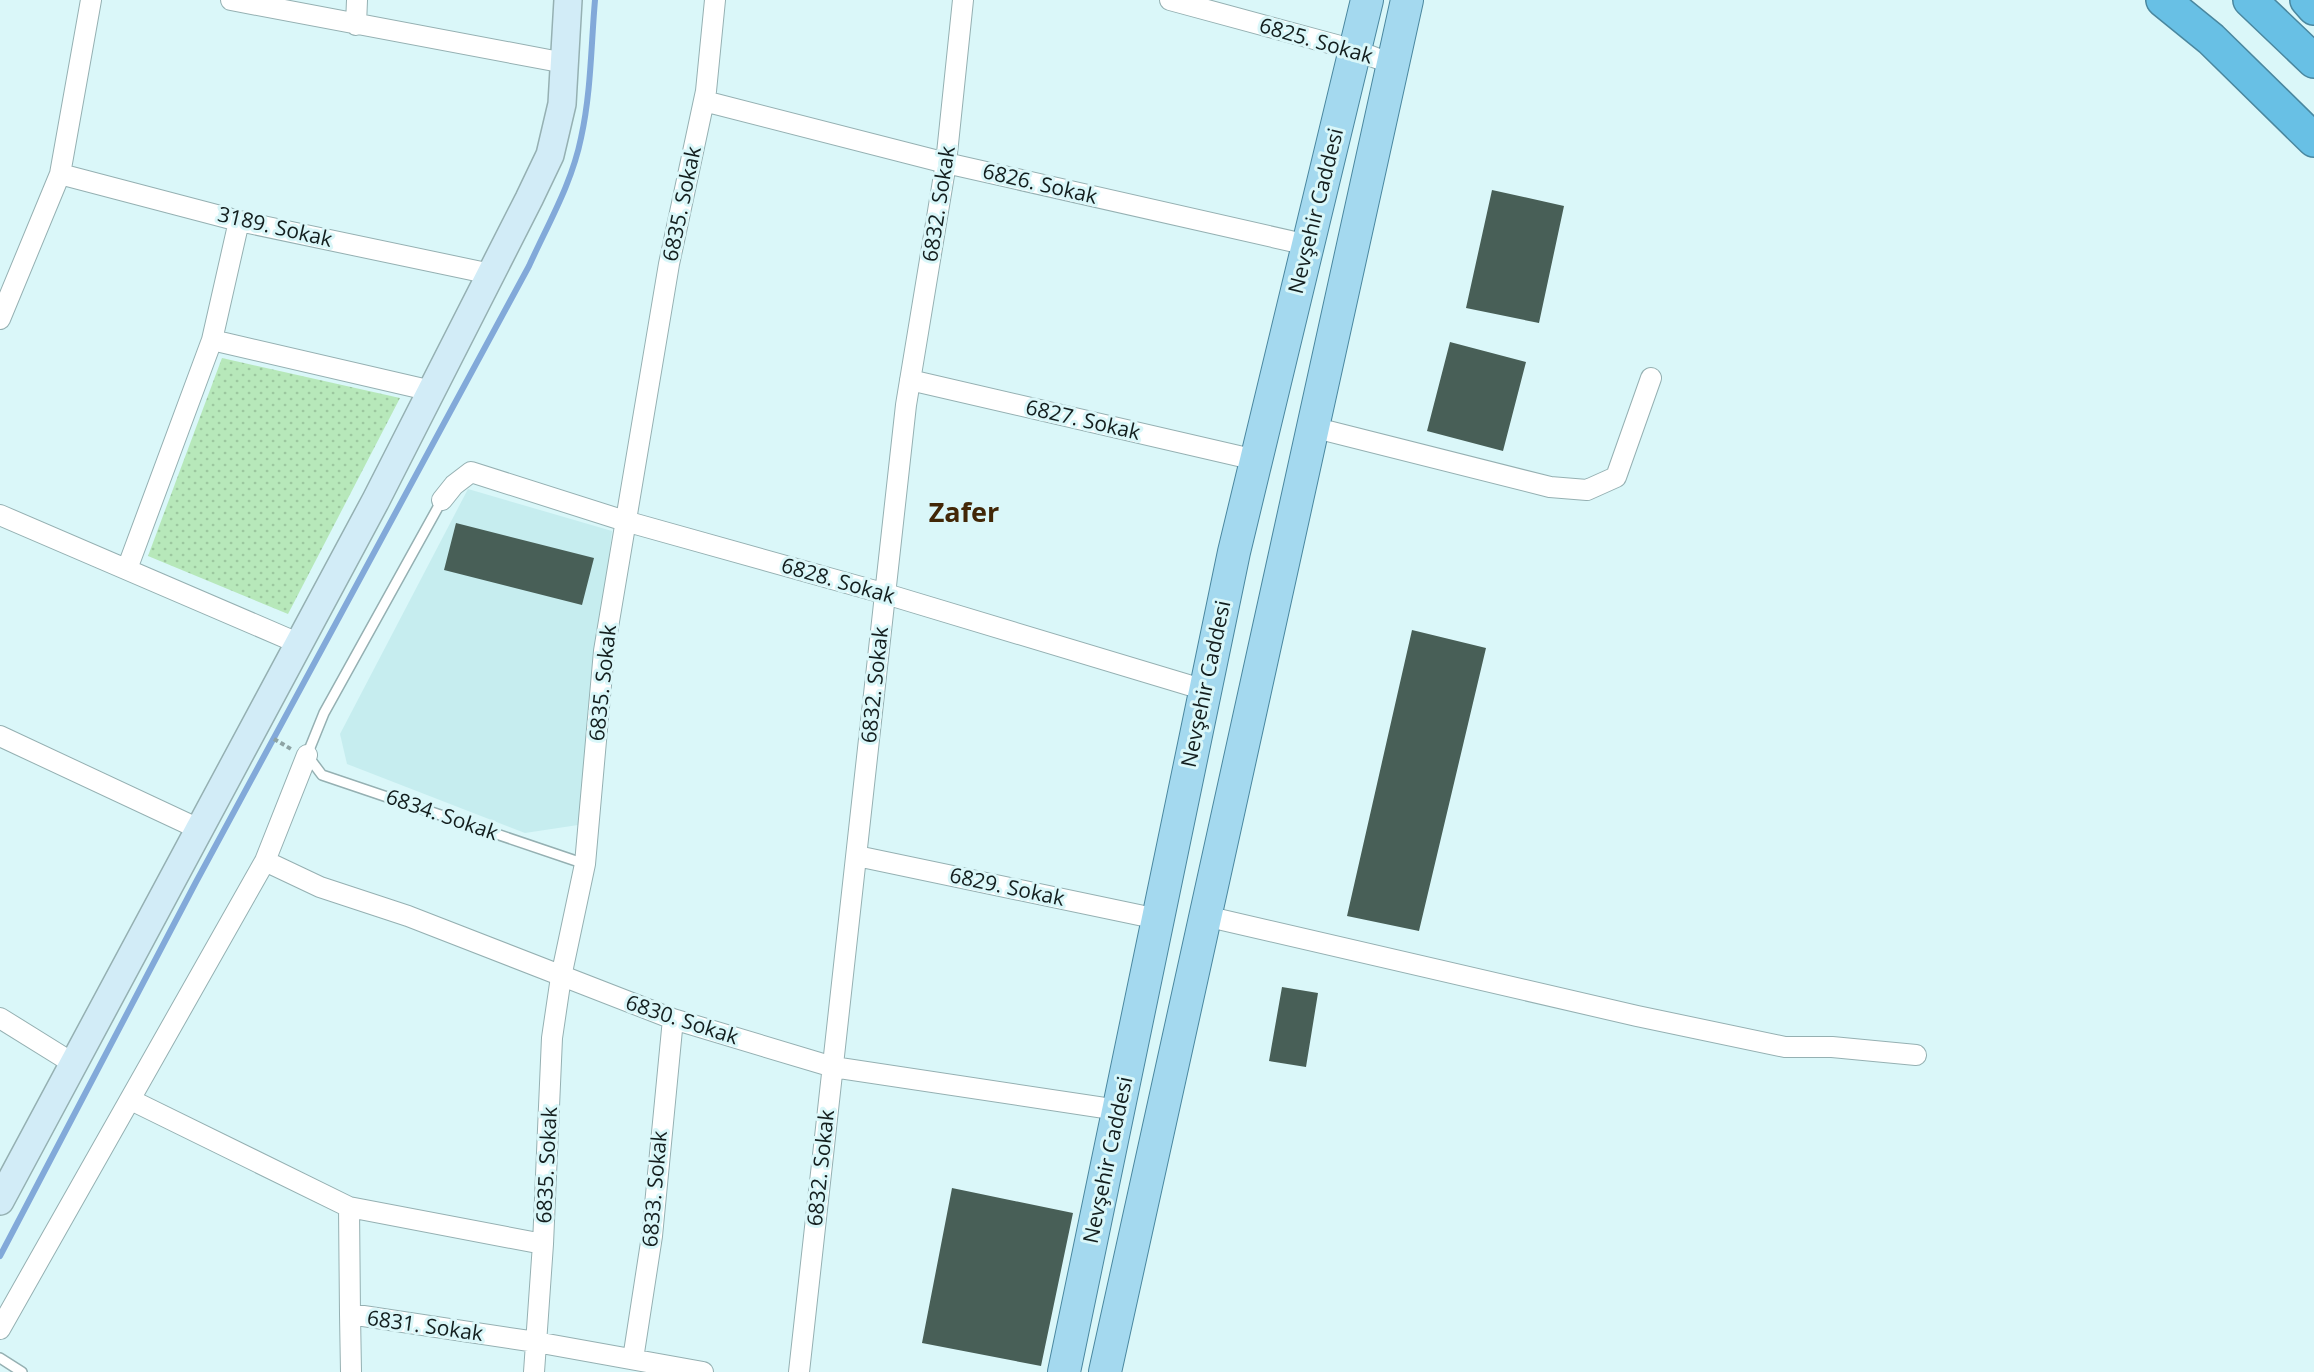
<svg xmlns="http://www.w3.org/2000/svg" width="2314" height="1372" font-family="'Open Sans',sans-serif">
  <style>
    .built { fill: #c6edef }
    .park { fill: url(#park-dots) }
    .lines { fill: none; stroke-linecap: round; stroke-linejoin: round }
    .stream { stroke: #82a9d9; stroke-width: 6 }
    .building { fill: #485f57 }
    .lane-casing { stroke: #95b0b2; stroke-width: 12 }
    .street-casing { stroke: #95b0b2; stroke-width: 22 }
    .secondary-casing { stroke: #95b0b2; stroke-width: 30 }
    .primary-casing { stroke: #4a879f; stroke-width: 34 }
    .highway-casing { stroke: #4a879f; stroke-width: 36 }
    .path { stroke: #8da3a4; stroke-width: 4; stroke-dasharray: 4.5 3; stroke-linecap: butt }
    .lane { stroke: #fff; stroke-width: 9 }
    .street { stroke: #fff; stroke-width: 20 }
    .secondary { stroke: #d2ecf7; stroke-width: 27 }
    .primary { stroke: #a4d9ef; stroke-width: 32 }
    .highway { stroke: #68c0e5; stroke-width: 33 }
    .labels { text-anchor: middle; stroke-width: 6; stroke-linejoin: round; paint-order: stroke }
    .street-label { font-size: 21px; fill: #131e1e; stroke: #daf7f9 }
    .district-label { font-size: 27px; font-weight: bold; fill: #422707; stroke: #daf7f9 }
  </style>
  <defs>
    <pattern id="park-dots" width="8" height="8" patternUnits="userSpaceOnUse" patternTransform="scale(1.5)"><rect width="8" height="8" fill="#b7e8ba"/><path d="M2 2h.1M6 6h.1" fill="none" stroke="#9cc79f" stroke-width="1.8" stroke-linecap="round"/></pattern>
  </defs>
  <rect width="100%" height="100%" fill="#daf7f9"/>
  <!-- built -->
  <path class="built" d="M 468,489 L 612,531 L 578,825 L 525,833 L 347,764 L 340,734 Z"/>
  <!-- park -->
  <path class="park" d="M 222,358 L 400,398 L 288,614 L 148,556 Z"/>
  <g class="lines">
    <!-- stream -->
    <path class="stream" d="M 0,1256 L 196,882 L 529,266 C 548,224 572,183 581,138 C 591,93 591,46 595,0"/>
  </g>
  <!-- building -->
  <path class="building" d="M 1492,190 L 1564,206 L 1539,323 L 1466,308 Z
    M 1450,342 L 1526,362 L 1503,451 L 1427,431 Z
    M 456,523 L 594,558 L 582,605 L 444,570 Z
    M 1412,630 L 1486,648 L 1419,931 L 1347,916 Z
    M 1282,987 L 1318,993 L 1306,1067 L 1269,1061 Z
    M 952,1188 L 1073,1213 L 1041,1366 L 922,1343 Z"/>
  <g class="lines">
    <!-- lane casing -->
    <g class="lane-casing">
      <path id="lane" d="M 442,500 L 324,713 L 307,755 L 322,775 L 585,864
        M 0,1358 L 22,1372"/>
    </g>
    <!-- street casing -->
    <g class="street-casing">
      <path id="street" d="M 231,0 L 565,63
        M 1170,0 L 1355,50 L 1392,64
        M 356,25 L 357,0
        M 704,101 L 946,163 L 1308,245
        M 60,174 L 239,221 L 491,274
        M 0,319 L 60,174 L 91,0
        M 212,340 L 432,391
        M 910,380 L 1256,460
        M 1312,427 L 1550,487 L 1587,490 L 1616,477 L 1651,378
        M 442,500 L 454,485 L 471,472 L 625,521 L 886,594 L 1205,690
        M 0,515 L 300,644
        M 127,569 L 212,340 L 239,221
        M 0,736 L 201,830
        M 857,856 L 1158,919
        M 265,861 L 320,887 L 408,916 L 673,1019 L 833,1067 L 1118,1110
        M 1205,916 L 1637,1016 L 1785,1047 L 1832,1047 L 1916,1055
        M 0,1018 L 74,1064
        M 131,1100 L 349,1207 L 350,1314 L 536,1342 L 703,1372
        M 349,1207 L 543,1244
        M 350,1314 L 351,1372
        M 0,1329 L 265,861 L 307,755
        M 633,1359 L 652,1236 L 673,1019
        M 534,1372 L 543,1244 L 552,1038 L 561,977 L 585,864 L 604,651 L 669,264 L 706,91 L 715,0
        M 799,1372 L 906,405 L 946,163 L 963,0"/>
    </g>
    <!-- secondary casing -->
    <g class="secondary-casing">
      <path id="secondary" d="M 0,1201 L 376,500 L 529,199 L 550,155 L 562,104 L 568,0"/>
    </g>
    <!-- primary casing -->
    <g class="primary-casing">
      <path id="primary" d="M 1064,1372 L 1234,552 L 1367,0
        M 1105,1372 L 1407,0"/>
    </g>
    <!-- highway casing -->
    <g class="highway-casing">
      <path id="highway" d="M 2163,0 L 2211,39 L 2314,140
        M 2250,0 L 2314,61
        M 2307,0 L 2314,8"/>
    </g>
    <!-- path -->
    <path class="path" d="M 274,739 L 291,749"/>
    <!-- lane -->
    <use href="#lane" class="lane"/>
    <!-- street -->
    <use href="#street" class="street"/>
    <!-- secondary -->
    <use href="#secondary" class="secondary"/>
    <!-- primary -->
    <use href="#primary" class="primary"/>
    <!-- highway -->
    <use href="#highway" class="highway"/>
  </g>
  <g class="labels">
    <!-- street labels -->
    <g class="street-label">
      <text transform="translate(1316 41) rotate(16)" y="7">6825. Sokak</text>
      <text transform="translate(1040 184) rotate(13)" y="7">6826. Sokak</text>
      <text transform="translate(682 204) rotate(-78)" y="7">6835. Sokak</text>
      <text transform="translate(939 204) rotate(-81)" y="7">6832. Sokak</text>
      <text transform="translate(1316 211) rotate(-76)" y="7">Nevşehir Caddesi</text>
      <text transform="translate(275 227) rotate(13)" y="7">3189. Sokak</text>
      <text transform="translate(1083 420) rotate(13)" y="7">6827. Sokak</text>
      <text transform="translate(838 581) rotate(16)" y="7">6828. Sokak</text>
      <text transform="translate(603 683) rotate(-84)" y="7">6835. Sokak</text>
      <text transform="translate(1206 684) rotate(-78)" y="7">Nevşehir Caddesi</text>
      <text transform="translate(875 685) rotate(-84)" y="7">6832. Sokak</text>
      <text transform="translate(442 815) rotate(19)" y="7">6834. Sokak</text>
      <text transform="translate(1007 887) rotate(12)" y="7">6829. Sokak</text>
      <text transform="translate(682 1020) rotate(18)" y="7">6830. Sokak</text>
      <text transform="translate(1108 1160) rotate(-78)" y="7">Nevşehir Caddesi</text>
      <text transform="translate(547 1165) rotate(-87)" y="7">6835. Sokak</text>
      <text transform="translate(821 1168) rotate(-84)" y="7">6832. Sokak</text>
      <text transform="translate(655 1189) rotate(-85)" y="7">6833. Sokak</text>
      <text transform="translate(425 1326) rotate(8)" y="7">6831. Sokak</text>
    </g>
    <!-- district labels -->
    <g class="district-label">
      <text x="964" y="522">Zafer</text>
    </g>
  </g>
</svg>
